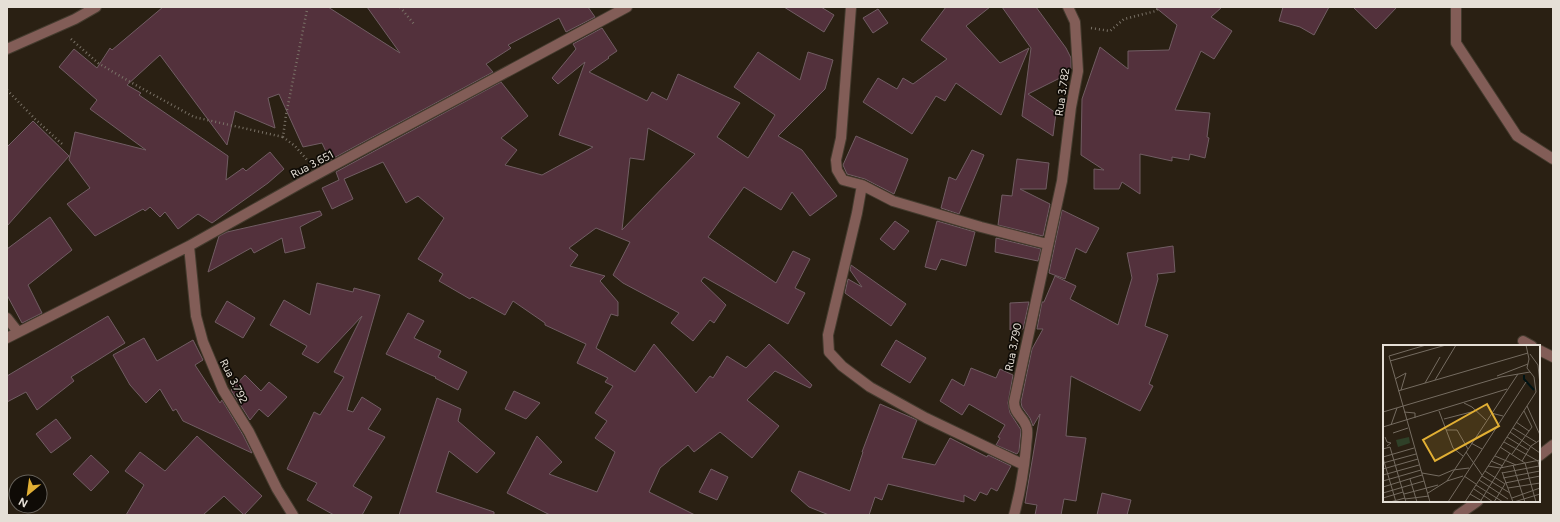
<svg xmlns="http://www.w3.org/2000/svg" width="1560" height="522" font-family="Figtree,sans-serif">
  <style>
    .building { fill: #53313c; stroke: #715d63; fill-rule: evenodd }
    .lines { fill: none; stroke-linecap: round; stroke-linejoin: round }
    .lane-casing { stroke: #443b2e; stroke-width: 12 }
    .street-casing { stroke: #443b2e; stroke-width: 12 }
    .path { stroke: #7a7267; stroke-width: 2.5; stroke-dasharray: 1 3; stroke-linecap: butt }
    .lane { stroke: #825d57; stroke-width: 10 }
    .street { stroke: #825d57; stroke-width: 10 }
    .labels { text-anchor: middle; stroke-width: 3.5; stroke-linejoin: round; paint-order: stroke }
    .street-label { font-size: 11px; fill: #e5dfd6; stroke: #0f0b06 }
    .inset-river { fill: none; stroke: #001314; stroke-width: 2 }
    .inset-road { fill: none; stroke: #756c61; stroke-width: 1 }
    .view { fill: #e1af34; fill-opacity: 0.15; stroke: #e1af34; stroke-width: 2 }
    .inset-edge { fill: none; stroke: #e5dfd6; stroke-width: 2 }
  </style>
  <rect width="100%" height="100%" fill="#2a2013"/>
  <!-- building -->
  <path class="building" d="M 163,7 L 328,7 L 400,53 L 367,7 L 588,7 L 595,17 L 566,32 L 559,18 L 508,45 L 511,48 L 486,64 L 493,72 L 330,160 L 322,143 L 303,147 L 279,94 L 268,98 L 275,128 L 235,111 L 227,145 L 160,55 L 127,85 L 141,93 L 139,95 L 228,156 L 226,180 L 243,168 L 246,171 L 270,152 L 284,169 L 268,183 L 212,223 L 198,214 L 178,229 L 165,212 L 160,217 L 150,207 L 145,211 L 143,209 L 95,236 L 67,204 L 90,188 L 69,160 L 75,132 L 146,150 L 90,109 L 97,100 L 59,67 L 74,49 L 97,68 L 110,48 L 112,50 Z
    M 784,7 L 821,7 L 834,15 L 824,32 Z
    M 946,7 L 990,7 L 966,26 L 1000,63 L 1029,48 L 1001,115 L 956,83 L 945,101 L 936,96 L 912,134 L 863,102 L 878,78 L 897,89 L 903,78 L 913,84 L 947,59 L 921,40 Z
    M 1002,7 L 1036,7 L 1066,48 L 1071,58 L 1071,69 L 1061,68 L 1060,78 L 1028,94 L 1056,113 L 1053,136 L 1022,116 L 1031,48 Z
    M 1155,7 L 1222,7 L 1211,17 L 1232,31 L 1214,59 L 1201,51 L 1175,110 L 1210,113 L 1207,137 L 1209,138 L 1205,158 L 1190,154 L 1189,160 L 1172,157 L 1172,161 L 1140,154 L 1140,194 L 1122,182 L 1119,189 L 1094,189 L 1094,169 L 1104,170 L 1081,155 L 1082,99 L 1100,47 L 1128,69 L 1128,51 L 1169,50 L 1177,25 Z
    M 1283,7 L 1329,7 L 1314,35 L 1300,27 L 1279,21 Z
    M 1353,7 L 1397,7 L 1376,29 Z
    M 878,9 L 888,23 L 873,33 L 863,18 Z
    M 602,28 L 617,51 L 608,57 L 609,58 L 589,72 L 647,101 L 652,92 L 667,100 L 678,74 L 740,103 L 717,137 L 748,158 L 775,115 L 734,87 L 758,52 L 800,80 L 808,52 L 833,60 L 825,89 L 778,136 L 802,150 L 837,196 L 810,216 L 792,192 L 781,210 L 744,187 L 708,237 L 776,283 L 793,251 L 810,259 L 795,288 L 805,293 L 788,324 L 704,277 L 701,281 L 726,305 L 714,323 L 710,320 L 693,341 L 671,323 L 679,313 L 623,283 L 613,275 L 630,242 L 596,228 L 569,248 L 578,255 L 570,266 L 605,276 L 600,281 L 618,302 L 618,316 L 611,314 L 596,348 L 635,372 L 654,344 L 696,393 L 710,376 L 713,378 L 727,356 L 746,368 L 769,344 L 812,385 L 810,388 L 775,371 L 747,400 L 779,426 L 752,458 L 720,432 L 694,452 L 688,445 L 660,468 L 649,492 L 695,515 L 550,515 L 507,493 L 537,436 L 562,462 L 549,474 L 597,492 L 615,452 L 595,438 L 607,421 L 595,413 L 613,386 L 605,382 L 608,378 L 577,363 L 586,344 L 545,325 L 545,323 L 513,301 L 505,315 L 472,297 L 470,299 L 439,281 L 443,274 L 418,259 L 444,218 L 418,196 L 406,203 L 383,162 L 344,179 L 353,199 L 332,209 L 322,188 L 339,180 L 336,172 L 501,82 L 528,116 L 501,138 L 517,150 L 505,165 L 542,175 L 593,147 L 559,135 L 585,62 L 558,84 L 552,78 L 576,49 L 573,44 ZM 648,128 L 695,154 L 622,230 L 630,158 L 644,160 Z
    M 33,121 L 69,156 L 7,226 L 7,147 Z
    M 856,136 L 908,159 L 894,194 L 865,179 L 847,174 L 843,165 Z
    M 972,150 L 984,155 L 959,214 L 941,208 L 949,177 L 956,180 Z
    M 1017,159 L 1049,163 L 1046,189 L 1020,189 L 1050,204 L 1043,236 L 998,225 L 1002,195 L 1012,196 Z
    M 1062,210 L 1099,228 L 1086,253 L 1076,248 L 1065,279 L 1049,273 Z
    M 320,211 L 322,215 L 300,227 L 305,248 L 285,253 L 282,238 L 254,253 L 251,248 L 208,272 L 219,236 L 227,232 Z
    M 50,217 L 72,250 L 28,285 L 42,313 L 22,323 L 7,295 L 7,249 Z
    M 895,221 L 909,231 L 894,250 L 880,239 Z
    M 937,221 L 975,232 L 966,266 L 941,259 L 936,270 L 925,267 Z
    M 996,238 L 1041,249 L 1038,261 L 995,252 Z
    M 1173,246 L 1175,272 L 1157,274 L 1158,279 L 1145,326 L 1168,335 L 1149,384 L 1153,386 L 1140,411 L 1071,376 L 1066,436 L 1086,438 L 1076,501 L 1064,499 L 1061,515 L 1035,515 L 1037,505 L 1025,503 L 1040,414 L 1033,426 L 1030,418 L 1022,407 L 1021,402 L 1032,349 L 1043,329 L 1037,329 L 1042,302 L 1044,302 L 1055,276 L 1076,286 L 1070,299 L 1118,325 L 1132,278 L 1127,253 Z
    M 851,265 L 906,304 L 891,326 L 845,293 L 848,279 L 862,287 L 850,270 Z
    M 317,283 L 353,292 L 354,288 L 380,295 L 347,410 L 353,412 L 362,397 L 381,409 L 368,429 L 385,437 L 353,486 L 372,497 L 362,515 L 334,515 L 307,500 L 317,483 L 287,469 L 314,412 L 320,415 L 344,377 L 334,372 L 362,316 L 318,363 L 302,354 L 307,346 L 270,325 L 284,300 L 310,315 Z
    M 227,301 L 255,318 L 243,338 L 215,322 Z
    M 1029,302 L 1023,329 L 1010,330 L 1010,303 Z
    M 408,313 L 424,321 L 414,338 L 441,351 L 438,357 L 467,372 L 458,390 L 435,378 L 436,377 L 431,375 L 386,354 Z
    M 108,316 L 125,343 L 71,377 L 74,381 L 37,410 L 26,392 L 7,402 L 7,376 Z
    M 144,338 L 157,361 L 193,340 L 203,360 L 195,365 L 220,403 L 222,400 L 243,435 L 252,453 L 183,421 L 176,409 L 173,411 L 160,389 L 146,403 L 130,385 L 113,355 Z
    M 896,340 L 926,358 L 910,383 L 881,365 Z
    M 971,368 L 996,378 L 1000,369 L 1013,375 L 1008,403 L 1010,413 L 1021,430 L 1019,451 L 1017,454 L 996,445 L 1000,438 L 998,437 L 1005,425 L 969,404 L 962,415 L 940,401 L 952,379 L 964,386 Z
    M 245,375 L 261,391 L 269,382 L 287,397 L 268,417 L 259,409 L 250,420 L 231,390 Z
    M 514,391 L 540,403 L 526,419 L 505,409 Z
    M 437,398 L 461,409 L 458,421 L 495,453 L 477,473 L 449,451 L 436,492 L 494,512 L 494,515 L 399,515 Z
    M 880,404 L 917,420 L 902,458 L 935,465 L 950,438 L 987,457 L 988,455 L 1011,466 L 997,491 L 991,488 L 987,495 L 980,492 L 975,501 L 964,495 L 964,502 L 888,484 L 882,500 L 875,497 L 869,515 L 829,515 L 809,507 L 791,491 L 799,471 L 850,491 L 863,452 L 862,452 Z
    M 56,419 L 71,438 L 51,453 L 36,434 Z
    M 197,436 L 262,496 L 244,515 L 224,496 L 203,515 L 126,515 L 144,485 L 125,471 L 140,452 L 165,471 Z
    M 91,455 L 109,472 L 91,491 L 73,474 Z
    M 711,469 L 728,477 L 717,500 L 699,492 Z
    M 1102,493 L 1131,500 L 1127,515 L 1097,515 Z"/>
  <g class="lines">
    <!-- lane casing -->
    <g class="lane-casing">
      <path id="lane" d="M 1456,7 L 1456,43 L 1517,136 L 1553,159
        M 1523,341 L 1532,346
        M 1539,350 L 1553,357
        M 1539,456 L 1553,445
        M 1458,515 L 1478,501"/>
    </g>
    <!-- street casing -->
    <g class="street-casing">
      <path id="street" d="M 851,7 L 841,138 L 836,160 L 837,170 L 843,180 L 862,185 L 857,213 L 828,335 L 829,352 L 842,366 L 870,387 L 926,418 L 1024,465
        M 7,49 L 75,19 L 96,7
        M 862,185 L 893,201 L 981,227 L 1047,244
        M 189,246 L 196,316 L 203,342 L 223,390 L 249,432 L 277,489 L 293,515
        M 7,318 L 18,332
        M 7,338 L 189,246 L 301,183 L 627,7
        M 1014,515 C 1020,493 1024,470 1026,448 C 1026,442 1028,435 1027,429 C 1025,417 1014,415 1014,402 L 1062,181 L 1071,107 L 1078,71 L 1075,22 L 1068,7"/>
    </g>
    <!-- path -->
    <path class="path" d="M 307,7 L 307,10 L 286,115 L 283,137 L 295,146 L 308,161
      M 400,7 L 414,24
      M 1091,28 L 1110,31 L 1124,19 L 1156,11 L 1159,7
      M 71,39 L 98,63 L 132,83 L 194,117 L 283,137
      M 7,90 L 35,119 L 62,144"/>
    <!-- lane -->
    <use href="#lane" class="lane"/>
    <!-- street -->
    <use href="#street" class="street"/>
  </g>
  <g class="labels">
    <!-- street labels -->
    <g class="street-label">
      <text transform="translate(1062 92) rotate(-82)" y="4">Rua 3.782</text>
      <text transform="translate(312 164) rotate(-28)" y="4">Rua 3.651</text>
      <text transform="translate(1013 347) rotate(-79)" y="4">Rua 3.790</text>
      <text transform="translate(234 381) rotate(63)" y="4">Rua 3.792</text>
    </g>
  </g>
  <!-- overview -->
  <g transform="translate(1383 345)">
    <rect width="157" height="157" fill="#2a2013"/>
    <path d="M 26,92 L 27,98 L 15,102 L 13,95 Z" fill="#2f4028"/>
    <path class="inset-river" d="M 141,30 L 141,34 L 151,45"/>
    <path class="inset-road" d="M 43,0 L 6,11 L 47,157M 147,9 L 155,20 L 157,40M 7,16 L 63,0M 114,31 L 145,19M 12,34 L 23,28M 52,35 L 73,0M 42,38 L 57,12M 18,45 L 23,28M 15,46 L 145,8M 81,58 L 89,62 L 103,75M 144,61 L 157,90M 56,66 L 70,103 L 80,111M 0,67 L 118,32 L 147,27M 21,67 L 32,68 L 32,73M 108,68 L 120,71M 61,74 L 92,66M 133,77 L 146,86M 8,80 L 14,63M 0,82 L 124,44M 130,83 L 153,97M 63,85 L 74,85 L 85,104M 127,87 L 157,108M 10,88 L 25,83M 2,92 L 4,97 L 8,98 L 4,101M 124,92 L 145,105M 121,97 L 155,116 L 157,125M 88,98 L 99,104M 117,102 L 142,118 L 153,157M 0,104 L 7,102 L 23,157M 83,107 L 99,130M 129,109 L 149,82 L 141,66M 112,111 L 133,120M 0,112 L 31,103M 0,113 L 13,157M 108,116 L 120,121M 139,116 L 148,101 L 157,95M 0,118 L 33,109M 130,120 L 142,157M 105,121 L 117,123 L 157,115M 0,124 L 35,114M 102,126 L 122,139 L 111,157M 119,127 L 130,157M 39,128 L 56,131 L 70,125 L 86,123M 119,128 L 156,121M 0,130 L 36,120M 81,131 L 93,139M 99,131 L 127,148M 120,133 L 157,126M 27,134 L 34,157M 96,135 L 125,154M 0,136 L 38,125M 64,136 L 80,131M 122,138 L 157,131M 93,140 L 120,157M 0,142 L 39,130M 125,143 L 157,138M 91,144 L 110,157M 0,148 L 41,136M 45,148 L 64,136 L 135,29M 21,149 L 55,140M 87,149 L 99,156M 0,153 L 20,147M 129,153 L 157,143M 22,154 L 46,151M 7,157 L 22,153M 65,157 L 143,37M 82,157 L 153,47 L 151,32 L 144,23 L 146,14 L 143,0M 97,157 L 127,108M 131,157 L 157,149"/>
    <path class="view" d="M 104,59 L 116,81 L 52,116 L 40,95 Z"/>
    <rect width="157" height="157" class="inset-edge"/>
  </g>
  <!-- border -->
  <rect width="1560" height="522" fill="none" stroke="#e5dfd6" stroke-width="16"/>
  <!-- north arrow -->
  <g transform="translate(28 494) rotate(209)"><circle r="19" fill="#0f0b06" stroke="#656059"/>
  <path d="M0-3L7 15L0 10L-7 15Z" fill="#e1af34"/>
  <text y="-6" font-size="11" font-weight="bold" text-anchor="middle" fill="#e5dfd6">N</text>
  </g>
</svg>
